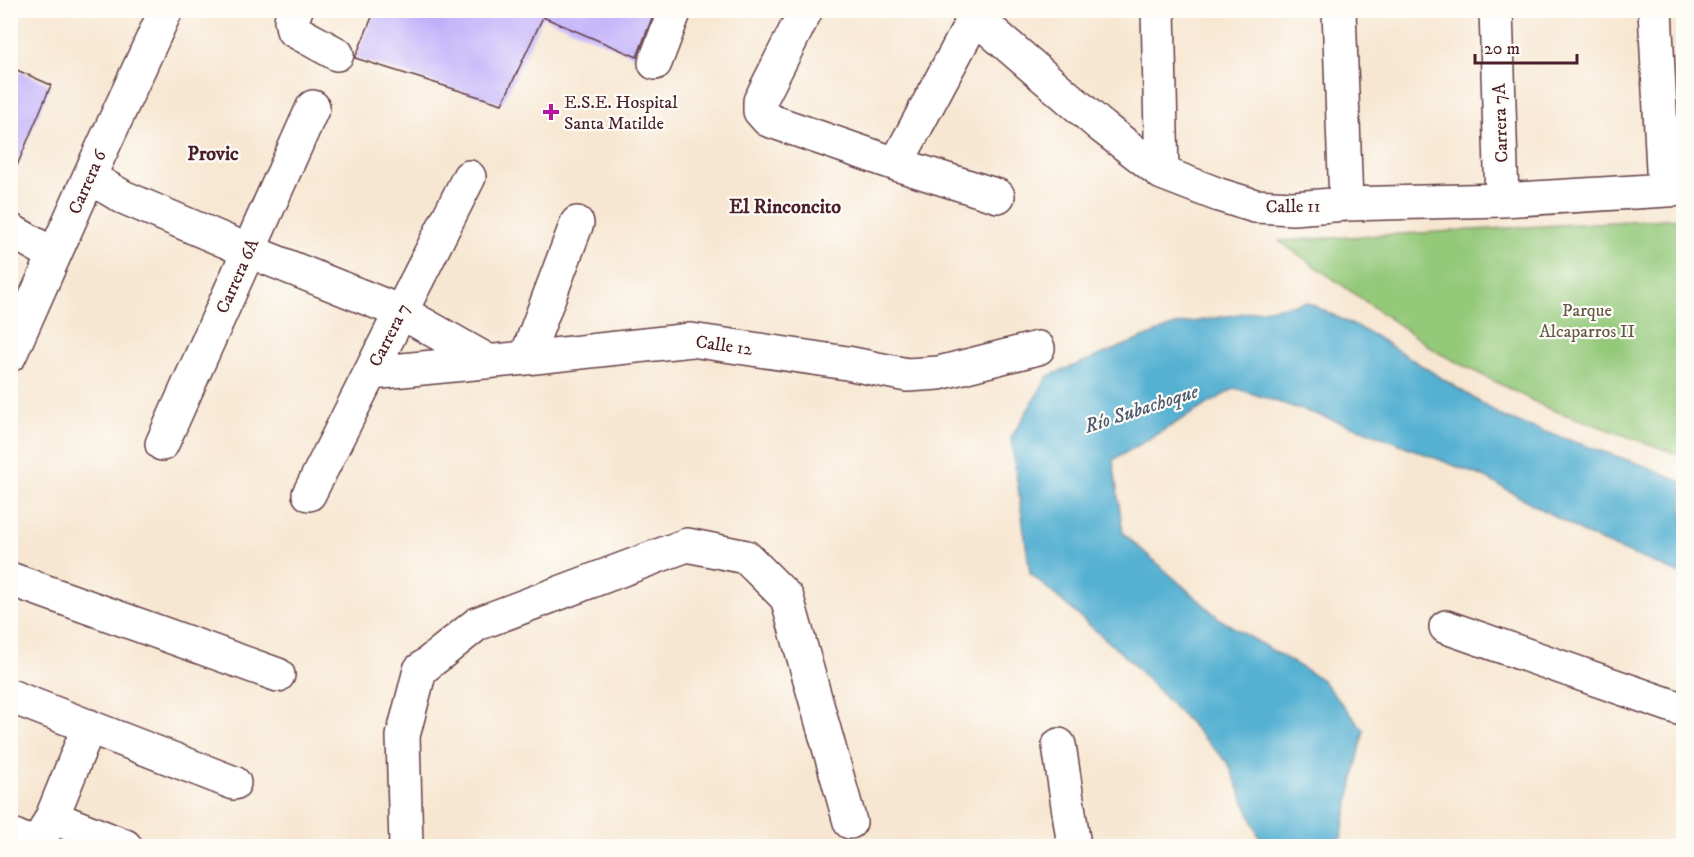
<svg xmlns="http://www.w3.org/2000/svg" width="1694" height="857" font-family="'IM FELL DW Pica',serif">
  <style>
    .green { fill: #94c97a; stroke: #6f7452; stroke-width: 1.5 }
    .water { fill: #54b0d2; stroke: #4f687e; stroke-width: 1.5 }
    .building { fill: #c0aefa }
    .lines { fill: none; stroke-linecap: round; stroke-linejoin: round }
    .minor-casing { stroke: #643d44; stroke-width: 36 }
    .minor { stroke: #fff; stroke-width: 33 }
    .poi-dot { fill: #b5179e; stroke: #fdfcf7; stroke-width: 2 }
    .labels { text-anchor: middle; stroke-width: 4.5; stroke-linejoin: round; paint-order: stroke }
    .poi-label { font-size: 18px; fill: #4a1f2b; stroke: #fdfcf7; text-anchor: start }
    .street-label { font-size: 18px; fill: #4a1f2b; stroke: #fdfcf7 }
    .park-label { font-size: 18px; fill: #645a47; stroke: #fdfcf7 }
    .neighbourhood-label { font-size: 20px; font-weight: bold; fill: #4a1f2b; stroke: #fdfcf7 }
    .water-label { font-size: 20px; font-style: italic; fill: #4e596e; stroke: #fdfcf7 }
  </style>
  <rect width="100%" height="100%" fill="#fdfcf7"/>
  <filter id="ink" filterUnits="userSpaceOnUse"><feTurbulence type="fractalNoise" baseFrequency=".0167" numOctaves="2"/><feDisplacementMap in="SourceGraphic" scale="12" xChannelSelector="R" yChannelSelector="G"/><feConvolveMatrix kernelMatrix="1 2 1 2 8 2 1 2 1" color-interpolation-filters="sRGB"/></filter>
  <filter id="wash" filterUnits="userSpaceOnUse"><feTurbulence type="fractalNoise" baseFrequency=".008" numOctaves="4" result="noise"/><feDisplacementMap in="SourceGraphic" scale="24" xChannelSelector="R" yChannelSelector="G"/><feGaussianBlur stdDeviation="1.35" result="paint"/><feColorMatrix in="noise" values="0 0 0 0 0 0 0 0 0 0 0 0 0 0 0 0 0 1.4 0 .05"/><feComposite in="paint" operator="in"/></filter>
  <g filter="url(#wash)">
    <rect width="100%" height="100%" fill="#f7e7d2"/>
    <!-- green -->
    <path class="green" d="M 1683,218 L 1683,456 L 1547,408 L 1439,353 L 1279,241 Z"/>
    <!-- water -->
    <path class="water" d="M 1307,302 L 1373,335 L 1505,418 L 1648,467 L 1683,483 L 1683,575 L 1593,538 L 1486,478 L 1364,430 L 1235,388 L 1113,460 L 1123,533 L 1221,620 L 1321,679 L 1364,730 L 1341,838 L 1336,846 L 1263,846 L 1228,763 L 1128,659 L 1030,573 L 1011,438 L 1048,376 L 1175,325 Z"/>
    <g id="blocks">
      <!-- building -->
      <path class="building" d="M 375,10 L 655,10 L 637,57 L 543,17 L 502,104 L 355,58 Z
        M 10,67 L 51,85 L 11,180 L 10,180 Z"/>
    </g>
  </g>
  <g filter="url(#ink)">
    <use href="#blocks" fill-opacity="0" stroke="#643d44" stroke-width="1.5"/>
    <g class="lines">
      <!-- minor casing -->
      <g class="minor-casing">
        <path id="minor" d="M 296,10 L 291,20 L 293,30 L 337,54
          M 806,10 L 760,101 L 760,111 L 768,120 L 896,164 L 998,196
          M 967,10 L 1101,126 L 1162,173 L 1219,195 L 1255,206 L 1293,208 L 1346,204 L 1502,200 L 1684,189
          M 1158,10 L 1162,173
          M 1339,10 L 1346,204
          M 1496,10 L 1502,200
          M 1655,10 L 1664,190
          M 655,63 L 675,10
          M 896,164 L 975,17 L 975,10
          M 89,177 L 123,197 L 249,251 L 401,312 L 488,361
          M 10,230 L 54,255
          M 10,355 L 89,177 L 166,10
          M 526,358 L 577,223
          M 371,373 L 526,358 L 691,340 L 847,363 L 907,375 L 939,373 L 1038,348
          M 162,444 L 313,107
          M 309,494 L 469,177
          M 10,579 L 278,675
          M 1446,627 L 1684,710
          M 10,696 L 234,783
          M 1059,745 L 1074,846
          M 52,817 L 125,846
          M 10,834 L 37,846
          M 37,846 L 52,817 L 89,726
          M 406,846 L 403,736 L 420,670 L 477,624 L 687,545 L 746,557 L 787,598 L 850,822"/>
      </g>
      <!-- minor -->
      <use href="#minor" class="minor"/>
    </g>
  </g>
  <!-- markers -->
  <path class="poi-dot" d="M548 103h6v6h6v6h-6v6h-6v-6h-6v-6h6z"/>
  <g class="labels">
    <!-- poi labels -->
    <g class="poi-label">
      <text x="564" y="108">E.S.E. Hospital<tspan x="564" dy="21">Santa Matilde</tspan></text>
    </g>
    <!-- street labels -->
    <g class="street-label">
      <text transform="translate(1500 123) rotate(-92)" y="6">Carrera 7A</text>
      <text transform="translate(87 182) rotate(-66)" y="6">Carrera 6</text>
      <text transform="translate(1293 206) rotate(-1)" y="6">Calle 11</text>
      <text transform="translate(237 276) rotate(-66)" y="6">Carrera 6A</text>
      <text transform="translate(389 335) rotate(-63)" y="6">Carrera 7</text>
      <text transform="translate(724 345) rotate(8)" y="6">Calle 12</text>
    </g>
    <!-- park labels -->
    <g class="park-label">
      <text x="1587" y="316">Parque<tspan x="1587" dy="21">Alcaparros II</tspan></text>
    </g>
    <!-- neighbourhood labels -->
    <g class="neighbourhood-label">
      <text x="213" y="160">Provic</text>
      <text x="785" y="213">El Rinconcito</text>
    </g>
    <!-- water labels -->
    <g class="water-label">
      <text transform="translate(1141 408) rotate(-18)" y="7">Río Subachoque</text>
    </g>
  </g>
  <!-- margin -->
  <rect width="1694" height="857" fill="none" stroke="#fdfcf7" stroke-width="36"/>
  <!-- scale -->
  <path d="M1475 54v9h102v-9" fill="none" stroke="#4a1f2b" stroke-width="3"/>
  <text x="1484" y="54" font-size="18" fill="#4a1f2b" stroke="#fdfcf7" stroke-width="4.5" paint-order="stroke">20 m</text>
</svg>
